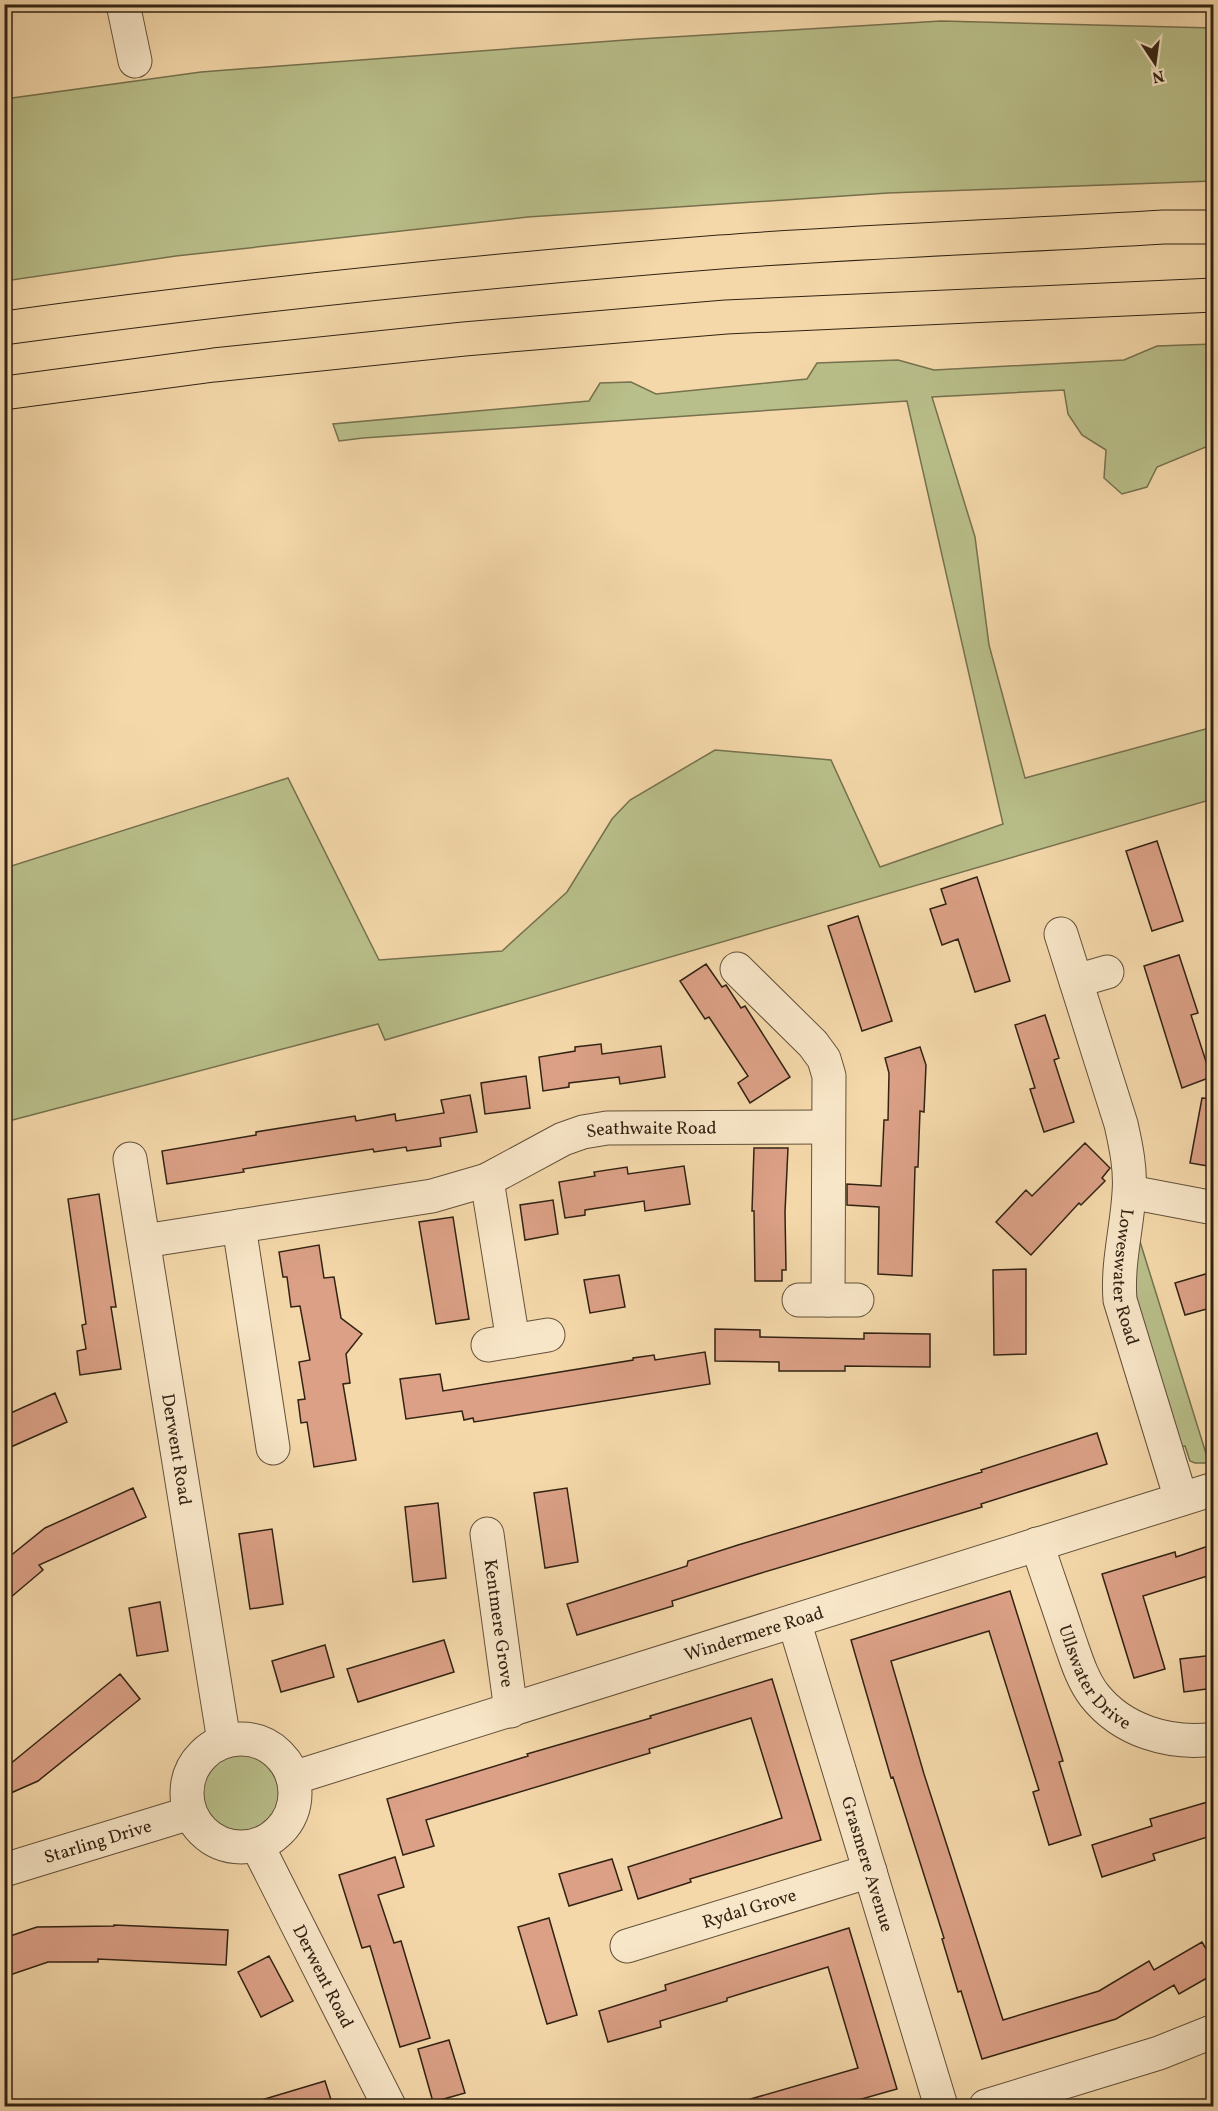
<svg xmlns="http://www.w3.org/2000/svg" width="1218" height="2111" font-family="Vollkorn,serif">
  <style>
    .green { fill: #b9bf8a; stroke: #76714e; stroke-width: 1.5 }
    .building { fill: #dba086; stroke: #322313; stroke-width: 1.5 }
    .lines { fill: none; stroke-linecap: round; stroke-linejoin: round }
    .minor-casing { stroke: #625039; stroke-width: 35 }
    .highway-casing { stroke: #322313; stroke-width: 35 }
    .minor { stroke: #f8e6c8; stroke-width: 33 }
    .highway { stroke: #f4d8aa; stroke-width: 33 }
    .labels { text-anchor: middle; stroke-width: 6; stroke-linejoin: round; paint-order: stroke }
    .street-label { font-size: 18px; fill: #322313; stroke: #f8e6c8 }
  </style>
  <rect width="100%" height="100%" fill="#f4d8aa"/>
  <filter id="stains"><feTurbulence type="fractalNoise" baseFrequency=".00333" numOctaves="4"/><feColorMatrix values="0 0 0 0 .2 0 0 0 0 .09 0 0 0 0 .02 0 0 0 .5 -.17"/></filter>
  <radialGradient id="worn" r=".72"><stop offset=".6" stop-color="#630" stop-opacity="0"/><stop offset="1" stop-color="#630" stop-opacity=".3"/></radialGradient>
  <!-- green -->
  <path class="green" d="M 941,21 L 1213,28 L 1213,181 L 888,193 L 528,217 L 176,256 L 5,281 L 5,99 L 201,72 L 639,39 Z
    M 1213,344 L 1213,444 L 1157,467 L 1147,487 L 1122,494 L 1104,478 L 1106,450 L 1082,435 L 1068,414 L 1064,390 L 932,397 L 975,537 L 989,645 L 1025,778 L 1213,727 L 1213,799 L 385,1040 L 378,1024 L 5,1122 L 5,868 L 288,778 L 379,960 L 502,951 L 567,892 L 612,819 L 630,800 L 715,750 L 831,760 L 880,867 L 1003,824 L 907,401 L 363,438 L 339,441 L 333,424 L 589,401 L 600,383 L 631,382 L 656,394 L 807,379 L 817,363 L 898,360 L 934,370 L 1124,360 L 1157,346 Z
    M 1137,1232 L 1209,1463 L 1195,1463 L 1190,1461 L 1185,1446 L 1178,1448 L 1131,1296 Z
    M200 1794a42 42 0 1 1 84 0a42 42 0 1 1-84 0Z"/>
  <!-- building -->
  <path class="building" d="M 1157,841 L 1183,921 L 1152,931 L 1126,851 Z
    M 977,877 L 1010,981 L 975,992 L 958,939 L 942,945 L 930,909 L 946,904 L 941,889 Z
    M 858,916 L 892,1021 L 862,1031 L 828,926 Z
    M 1179,955 L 1198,1013 L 1191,1015 L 1211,1077 L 1182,1088 L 1144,966 Z
    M 706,964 L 722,987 L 726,985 L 741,1008 L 745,1006 L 790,1077 L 750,1103 L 738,1083 L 748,1076 L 709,1017 L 705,1019 L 680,981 Z
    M 1045,1015 L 1059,1058 L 1054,1060 L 1074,1122 L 1044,1132 L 1030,1089 L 1035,1088 L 1015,1025 Z
    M 601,1044 L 602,1054 L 661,1046 L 665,1077 L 620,1084 L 619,1077 L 569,1083 L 569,1087 L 543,1091 L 539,1057 L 575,1051 L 575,1047 Z
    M 920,1047 L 926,1065 L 924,1112 L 920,1111 L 918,1167 L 915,1167 L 912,1276 L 878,1274 L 879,1207 L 847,1205 L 847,1184 L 881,1186 L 884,1120 L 888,1120 L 889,1073 L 885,1058 Z
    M 526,1076 L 530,1108 L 485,1114 L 481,1083 Z
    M 470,1095 L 477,1132 L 440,1138 L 441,1146 L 407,1151 L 406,1147 L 374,1152 L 373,1149 L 243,1169 L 244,1172 L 167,1184 L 162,1151 L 256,1135 L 256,1132 L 355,1116 L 356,1121 L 395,1114 L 396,1121 L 444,1113 L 441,1100 Z
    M 1202,1098 L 1214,1099 L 1214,1167 L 1190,1163 Z
    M 1085,1143 L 1110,1168 L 1102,1178 L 1105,1181 L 1081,1205 L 1079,1203 L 1031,1255 L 996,1222 L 1026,1190 L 1032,1196 Z
    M 754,1148 L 788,1148 L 785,1212 L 786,1270 L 782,1270 L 782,1281 L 755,1281 L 754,1211 L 752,1211 Z
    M 684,1166 L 690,1204 L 645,1211 L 644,1201 L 585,1210 L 585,1215 L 565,1218 L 559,1182 L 595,1176 L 594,1172 L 627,1167 L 628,1174 Z
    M 99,1194 L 116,1307 L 111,1307 L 121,1369 L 80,1375 L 77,1351 L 86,1349 L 82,1325 L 86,1324 L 68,1199 Z
    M 553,1200 L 558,1234 L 525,1240 L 520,1205 Z
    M 453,1217 L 469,1319 L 436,1324 L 419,1222 Z
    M 319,1245 L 324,1278 L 334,1277 L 341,1318 L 362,1334 L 346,1354 L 350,1383 L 343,1384 L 356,1460 L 314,1467 L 307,1422 L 301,1423 L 298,1400 L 305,1399 L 299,1362 L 310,1360 L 300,1306 L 291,1307 L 287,1277 L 283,1277 L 279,1252 Z
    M 1026,1269 L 1026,1354 L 994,1355 L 993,1270 Z
    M 1209,1273 L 1214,1288 L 1214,1307 L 1185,1315 L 1175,1283 Z
    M 619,1275 L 625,1307 L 590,1313 L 584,1280 Z
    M 715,1329 L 760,1330 L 760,1337 L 864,1339 L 864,1333 L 930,1334 L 930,1367 L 845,1366 L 845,1371 L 779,1371 L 779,1362 L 715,1361 Z
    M 705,1352 L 710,1384 L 474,1422 L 473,1418 L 464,1420 L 462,1411 L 406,1419 L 400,1379 L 440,1374 L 443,1391 L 633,1360 L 633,1358 L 654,1355 L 655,1360 Z
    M 55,1393 L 67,1422 L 4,1450 L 4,1416 Z
    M 1097,1433 L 1107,1464 L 981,1504 L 982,1507 L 758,1574 L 672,1601 L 673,1606 L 577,1635 L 567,1604 L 687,1566 L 688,1561 L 738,1545 L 982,1472 L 981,1470 Z
    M 133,1488 L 146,1517 L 39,1565 L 43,1570 L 4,1603 L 4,1561 L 45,1528 Z
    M 567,1488 L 578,1562 L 545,1568 L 534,1493 Z
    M 438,1503 L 446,1578 L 413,1582 L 405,1507 Z
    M 272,1529 L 283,1604 L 250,1609 L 239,1534 Z
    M 1214,1544 L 1214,1574 L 1143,1596 L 1165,1669 L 1134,1678 L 1102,1574 L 1175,1552 L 1176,1557 Z
    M 1010,1591 L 1063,1761 L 1059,1762 L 1081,1835 L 1049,1845 L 1033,1792 L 1039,1790 L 989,1631 L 891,1661 L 924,1774 L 1003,2020 L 1099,1991 L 1149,1961 L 1154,1970 L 1202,1942 L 1214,1963 L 1214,1974 L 1179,1994 L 1174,1985 L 1116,2019 L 982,2059 L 961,1991 L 958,1992 L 942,1939 L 944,1938 L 893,1777 L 891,1778 L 851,1640 Z
    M 160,1602 L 168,1651 L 137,1656 L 129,1608 Z
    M 444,1640 L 454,1672 L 358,1702 L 347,1669 Z
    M 325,1645 L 334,1677 L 281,1692 L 272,1661 Z
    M 1214,1655 L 1214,1688 L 1184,1692 L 1180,1659 Z
    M 120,1674 L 140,1699 L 38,1781 L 4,1796 L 4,1769 Z
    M 772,1679 L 821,1840 L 690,1879 L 691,1882 L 638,1899 L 628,1867 L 782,1818 L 751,1718 L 649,1749 L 650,1753 L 426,1820 L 434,1846 L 403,1855 L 387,1799 L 528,1756 L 527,1754 L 651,1718 L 650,1716 Z
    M 1214,1800 L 1214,1835 L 1153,1854 L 1155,1860 L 1102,1877 L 1092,1845 L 1152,1826 L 1150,1819 Z
    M 395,1857 L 404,1887 L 378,1895 L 394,1943 L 401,1941 L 430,2038 L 400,2047 L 370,1946 L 362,1948 L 339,1875 Z
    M 612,1859 L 622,1890 L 569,1906 L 559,1874 Z
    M 549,1918 L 577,2015 L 547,2024 L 518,1927 Z
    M 114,1925 L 228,1930 L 226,1965 L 98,1959 L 98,1962 L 48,1962 L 4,1977 L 4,1938 L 37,1927 L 114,1926 Z
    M 849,1928 L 897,2089 L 837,2106 L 748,2106 L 747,2100 L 858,2068 L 828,1967 L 727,1998 L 727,2001 L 660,2021 L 661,2027 L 608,2042 L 599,2011 L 666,1990 L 665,1985 Z
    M 269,1956 L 293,2001 L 261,2017 L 238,1972 Z
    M 449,2040 L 465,2093 L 433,2102 L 418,2049 Z
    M 325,2081 L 333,2106 L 259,2106 L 258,2101 Z"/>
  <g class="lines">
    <!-- minor casing -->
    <g class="minor-casing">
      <g id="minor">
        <path d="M 123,4 L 135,61"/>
        <path id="s1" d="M 1061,934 L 1121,1124 C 1126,1146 1131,1170 1129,1193 C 1127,1229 1117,1263 1120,1300 L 1181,1499"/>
        <path d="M 737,969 L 813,1044 L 824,1059 L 829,1076 L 828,1300"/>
        <path d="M 1076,981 L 1107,972"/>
        <path id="s2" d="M 130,1159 L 224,1741"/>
        <path d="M 487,1180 L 513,1341"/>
        <path d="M 1130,1192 L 1214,1208"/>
        <path d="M 239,1226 L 273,1448"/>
        <path id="s3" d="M 144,1241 L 432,1196 L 487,1180 L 563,1139 L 583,1132 L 607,1128 L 827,1127"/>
        <path d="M 799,1300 L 857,1300"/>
        <path d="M 488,1345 L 548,1335"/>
        <path id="s4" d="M 487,1534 L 511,1711"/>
        <path id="s5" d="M 1037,1544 C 1047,1575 1058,1605 1068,1636 C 1075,1655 1081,1678 1094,1695 C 1122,1731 1170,1745 1214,1739"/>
        <path id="s6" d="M 794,1621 L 941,2106"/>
        <circle cx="241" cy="1793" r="54"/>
        <path id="s7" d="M 293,1778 L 1214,1489"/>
        <path id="s8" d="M 257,1845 L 389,2106"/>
        <path id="s9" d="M 4,1870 L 190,1813"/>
        <path id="s10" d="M 627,1946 L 870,1871"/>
        <path d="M 986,2106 L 1159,2053 L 1214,2031"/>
      </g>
    </g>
    <!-- highway casing -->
    <g class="highway-casing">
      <path id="highway" d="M 4,328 C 242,295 481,271 720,252 C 868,241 1016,236 1164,227 L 1214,227
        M 4,393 L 214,365 L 464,339 L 726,317 L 1214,295"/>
    </g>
    <!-- minor -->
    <use href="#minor" class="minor"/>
    <!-- highway -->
    <use href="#highway" class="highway"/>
  </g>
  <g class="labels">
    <!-- street labels -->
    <g class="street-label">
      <text dy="6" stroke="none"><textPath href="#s3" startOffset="525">Seathwaite Road</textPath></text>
      <text dy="6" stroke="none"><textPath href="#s1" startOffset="354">Loweswater Road</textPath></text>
      <text dy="6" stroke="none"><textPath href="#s2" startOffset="294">Derwent Road</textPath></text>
      <text dy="6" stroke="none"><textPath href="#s4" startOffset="90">Kentmere Grove</textPath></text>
      <text dy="6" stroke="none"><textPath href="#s7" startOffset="483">Windermere Road</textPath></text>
      <text dy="6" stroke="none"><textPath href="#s5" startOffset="147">Ullswater Drive</textPath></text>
      <text dy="6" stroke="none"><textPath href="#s9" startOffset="98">Starling Drive</textPath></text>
      <text dy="6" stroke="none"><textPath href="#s6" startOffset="254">Grasmere Avenue</textPath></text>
      <text dy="6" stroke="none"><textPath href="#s10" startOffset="128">Rydal Grove</textPath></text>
      <text dy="6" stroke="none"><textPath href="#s8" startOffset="147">Derwent Road</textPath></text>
    </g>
  </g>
  <!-- margin -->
  <rect width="1218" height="2111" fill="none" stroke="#f4d8aa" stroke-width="24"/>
  <rect x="6" y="6" width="1206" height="2099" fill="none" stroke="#322313" stroke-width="3"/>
  <rect x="12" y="12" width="1194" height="2087" fill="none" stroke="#322313" stroke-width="1.5"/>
  <!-- north arrow -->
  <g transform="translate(1155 63) rotate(167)" stroke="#f8e6c8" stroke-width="4.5" paint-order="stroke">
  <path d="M0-4.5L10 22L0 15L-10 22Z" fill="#322313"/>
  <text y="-9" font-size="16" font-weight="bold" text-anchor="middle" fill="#322313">N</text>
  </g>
  <rect width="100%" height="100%" filter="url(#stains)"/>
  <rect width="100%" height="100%" fill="url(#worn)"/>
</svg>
